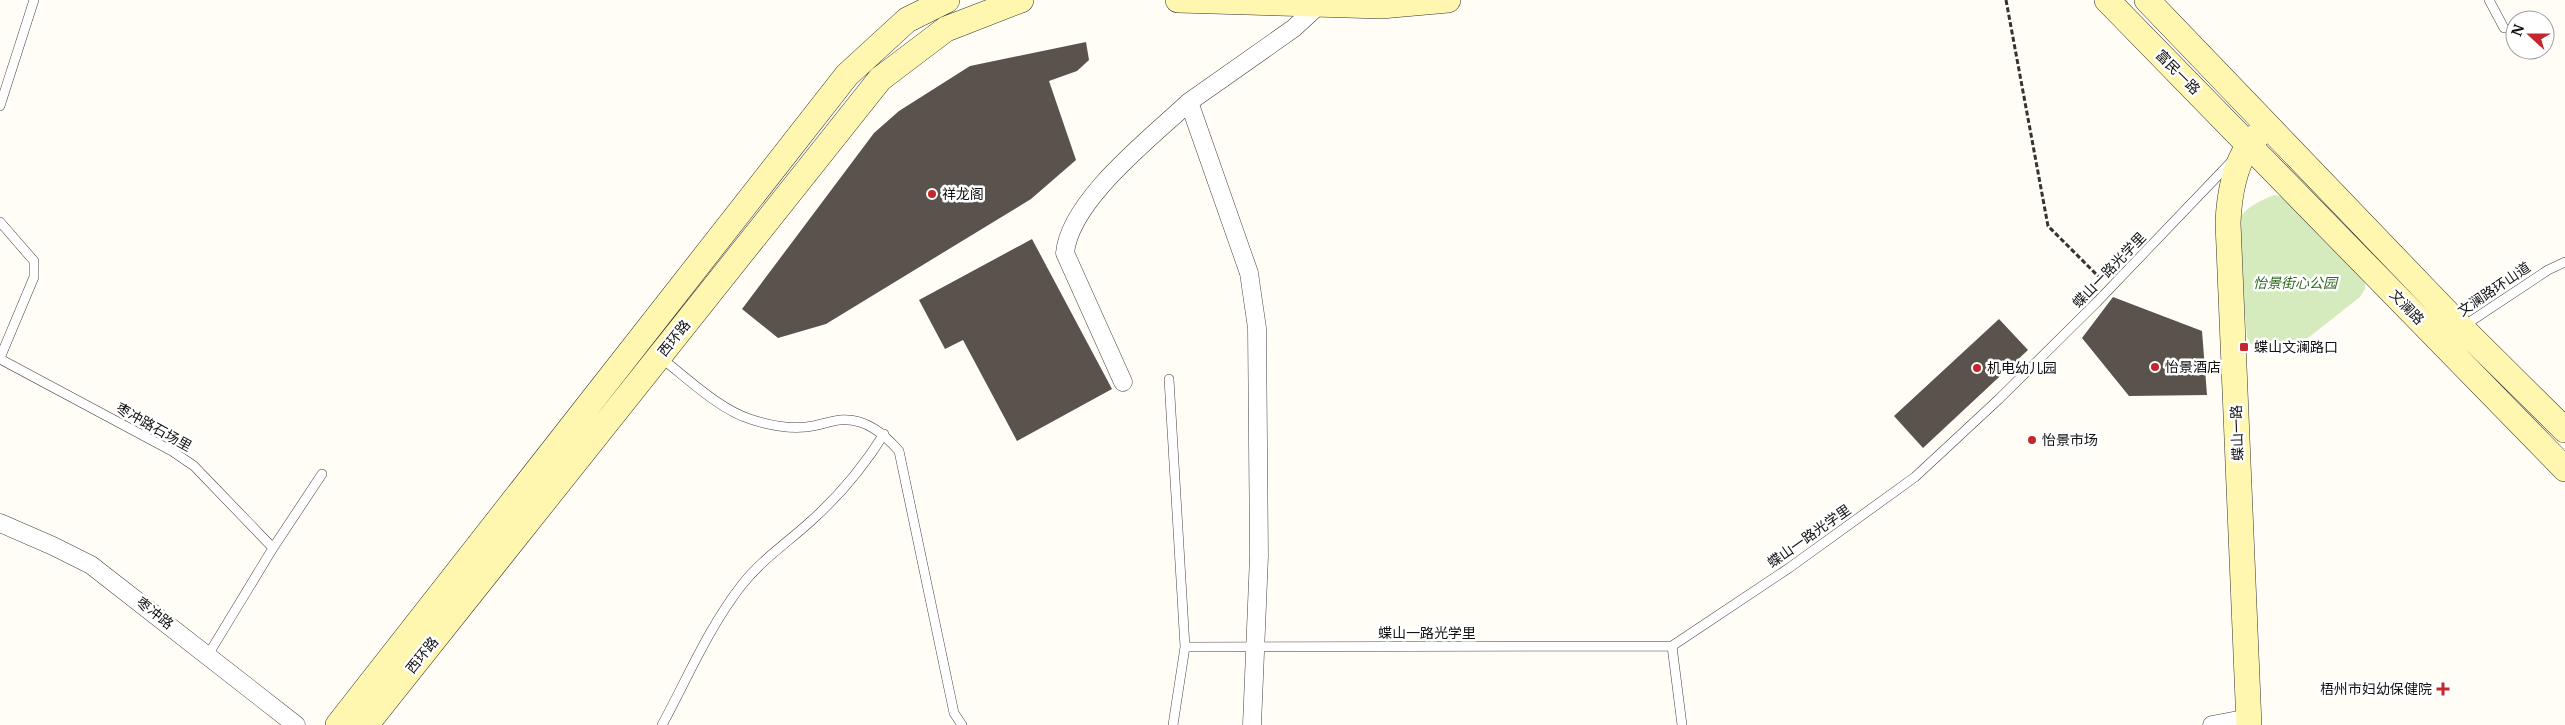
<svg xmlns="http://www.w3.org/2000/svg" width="2565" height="725" font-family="Merriweather,'Noto Sans SC',serif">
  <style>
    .green { fill: #d5ebbd }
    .building { fill: #5a524d }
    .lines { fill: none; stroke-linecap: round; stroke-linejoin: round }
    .lane-casing { stroke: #444; stroke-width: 10 }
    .street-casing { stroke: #444; stroke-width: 19 }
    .secondary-casing { stroke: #333; stroke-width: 26 }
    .path { stroke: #333; stroke-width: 3; stroke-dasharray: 5 2.5; stroke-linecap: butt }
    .lane { stroke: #fff; stroke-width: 9 }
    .street { stroke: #fff; stroke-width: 18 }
    .secondary { stroke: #fff6b0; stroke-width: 25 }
    .poi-dot { fill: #c4262e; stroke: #fff; stroke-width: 2 }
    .labels { text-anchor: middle; stroke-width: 5; stroke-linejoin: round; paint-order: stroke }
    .street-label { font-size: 14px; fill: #111; stroke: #fff }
    .poi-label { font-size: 14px; fill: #111; stroke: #fff; text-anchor: start }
    .park-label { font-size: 14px; font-style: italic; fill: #2f6b1f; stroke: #fff }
  </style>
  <rect width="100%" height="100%" fill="#fffdf5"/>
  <!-- green -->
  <path class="green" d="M 2274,195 L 2285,197 L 2365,281 L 2365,289 L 2360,297 L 2299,345 L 2286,348 L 2251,344 L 2247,337 L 2237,223 C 2245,207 2258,202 2274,195 Z"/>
  <!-- building -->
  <path class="building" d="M 1086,42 L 1089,60 L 1077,71 L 1049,81 L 1076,160 L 1031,199 L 826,324 L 778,338 L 742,309 L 874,133 L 899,111 L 970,66 Z
    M 1032,239 L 1112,389 L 1017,441 L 963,340 L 945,349 L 919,300 Z
    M 2113,297 L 2202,331 L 2207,395 L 2129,396 L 2082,338 Z
    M 1999,319 L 2028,350 L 1923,448 L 1894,416 Z"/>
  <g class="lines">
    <!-- lane casing -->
    <g class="lane-casing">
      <path id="lane" d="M 2489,0 L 2504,28
        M 0,106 L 34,0
        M 0,222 L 34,261 L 34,277 L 0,358
        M 2462,327 L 2548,270 L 2565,262
        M 661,358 C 686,377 720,410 750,419 C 768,425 786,429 806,427 C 818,426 829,421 840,420 C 866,418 884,434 899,451 L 954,713 L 962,725
        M 0,359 L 172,451 L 194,466 L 273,548
        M 1169,379 L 1185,647 L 1173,725
        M 1672,646 L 1682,725
        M 1185,647 L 1672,646 L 1789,568 L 1915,477 L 1999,399 L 2097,302 L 2231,162
        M 208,655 L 273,548 L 322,474
        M 662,725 C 687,679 709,627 741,586 C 761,560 787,543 811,521 C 839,496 864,466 884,434"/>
    </g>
    <!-- street casing -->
    <g class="street-casing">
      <path id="street" d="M 1123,382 L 1065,253 C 1070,200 1151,138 1189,102
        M 0,523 L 53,546 L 91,565 L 296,725
        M 1252,725 L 1259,556 L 1257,328 L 1249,273 L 1189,102 L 1294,28 L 1320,4 L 1321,0
        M 2212,725 L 2249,718"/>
    </g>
    <!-- secondary casing -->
    <g class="secondary-casing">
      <path id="secondary" d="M 1178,0 L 1381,6 L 1448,0
        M 2107,0 L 2565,469
        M 2147,0 L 2461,327 L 2565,430
        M 338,725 L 847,75 L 907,20 L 947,0
        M 366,725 L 880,79 L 946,29 L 1021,0
        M 2249,725 L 2228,223 C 2229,197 2234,168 2248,146 C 2252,138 2262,132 2269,127"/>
    </g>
    <!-- path -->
    <path class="path" d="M 2006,0 L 2048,226 L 2101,279"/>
    <!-- lane -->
    <use href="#lane" class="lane"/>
    <!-- street -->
    <use href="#street" class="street"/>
    <!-- secondary -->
    <use href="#secondary" class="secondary"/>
  </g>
  <!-- markers -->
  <g class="poi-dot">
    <circle cx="932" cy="194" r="5"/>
    <rect x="2239" y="342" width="10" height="10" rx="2.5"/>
    <circle cx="2155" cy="367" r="5"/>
    <circle cx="1977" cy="368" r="5"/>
    <circle cx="2032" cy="440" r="5"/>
    <path d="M2440.5 681.5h5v5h5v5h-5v5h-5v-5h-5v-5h5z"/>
  </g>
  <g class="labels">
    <!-- street labels -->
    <g class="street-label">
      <text transform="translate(2178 72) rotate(45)" y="5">富民一路</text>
      <text transform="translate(2109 270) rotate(-46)" y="5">蝶山一路光学里</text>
      <text transform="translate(2494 289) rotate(-34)" y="5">文澜路环山道</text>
      <text transform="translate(2407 307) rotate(46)" y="5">文澜路</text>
      <text transform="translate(674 338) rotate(-51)" y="5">西环路</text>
      <text transform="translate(154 427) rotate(29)" y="5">枣冲路石场里</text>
      <text transform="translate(2237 433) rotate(-92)" y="5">蝶山一路</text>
      <text transform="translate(1809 536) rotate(-35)" y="5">蝶山一路光学里</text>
      <text transform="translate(155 613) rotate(38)" y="5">枣冲路</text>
      <text x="1427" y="638">蝶山一路光学里</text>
      <text transform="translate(422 655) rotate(-51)" y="5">西环路</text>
    </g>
    <!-- poi labels -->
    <g class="poi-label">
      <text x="942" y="199">祥龙阁</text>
      <text x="2254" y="352">蝶山文澜路口</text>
      <text x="2165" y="372">怡景酒店</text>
      <text x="1987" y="373">机电幼儿园</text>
      <text x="2042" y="445">怡景市场</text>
      <text x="2432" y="694" text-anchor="end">梧州市妇幼保健院</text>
    </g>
    <!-- park labels -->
    <g class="park-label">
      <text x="2295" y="288">怡景街心公园</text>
    </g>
  </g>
  <!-- north arrow -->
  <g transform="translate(2530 35) rotate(291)"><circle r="24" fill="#ffffff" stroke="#a0a0a0"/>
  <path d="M0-4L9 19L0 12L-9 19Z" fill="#c4262e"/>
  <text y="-8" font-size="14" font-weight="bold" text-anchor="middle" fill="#111111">N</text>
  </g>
</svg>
